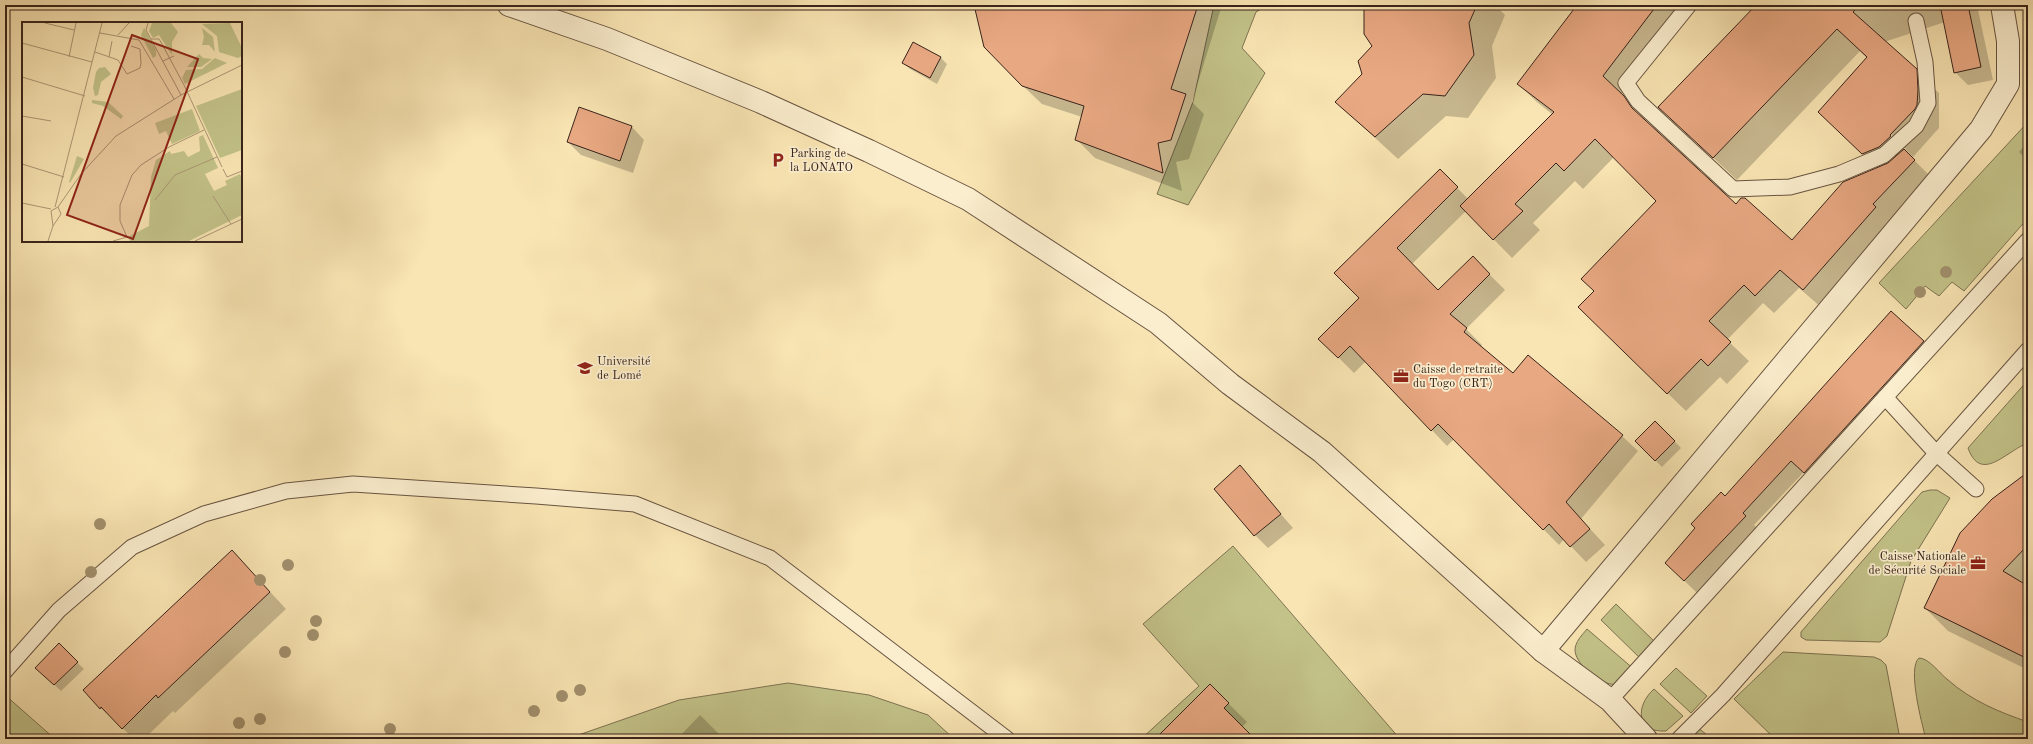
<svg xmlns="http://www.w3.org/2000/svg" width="2033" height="744" font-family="'Old Standard TT',serif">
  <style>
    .green { fill: #c3c389; stroke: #7e7352 }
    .shadow { fill: #0003 }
    .building { fill: #e8a882; stroke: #38231b }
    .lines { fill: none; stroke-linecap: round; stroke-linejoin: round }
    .service-casing { stroke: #685441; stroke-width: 17 }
    .minor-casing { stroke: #685441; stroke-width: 24 }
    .tertiary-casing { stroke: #685441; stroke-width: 24 }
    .service { stroke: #fbeece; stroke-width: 15 }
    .minor { stroke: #fbeece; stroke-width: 22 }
    .tertiary { stroke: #fbeece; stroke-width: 22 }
    .tree { fill: #a2906e }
    .labels { text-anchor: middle; stroke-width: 3.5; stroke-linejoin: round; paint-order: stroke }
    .poi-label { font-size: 12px; fill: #38231b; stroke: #fbeece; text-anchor: start }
    .inset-road { fill: none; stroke: #ac9776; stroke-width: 1 }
    .view { fill: #8f2418; fill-opacity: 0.15; stroke: #8f2418; stroke-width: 2 }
    .inset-edge { fill: none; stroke: #38231b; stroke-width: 2 }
  </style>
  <rect width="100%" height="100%" fill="#f9e5b3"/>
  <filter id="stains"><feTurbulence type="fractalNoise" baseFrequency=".005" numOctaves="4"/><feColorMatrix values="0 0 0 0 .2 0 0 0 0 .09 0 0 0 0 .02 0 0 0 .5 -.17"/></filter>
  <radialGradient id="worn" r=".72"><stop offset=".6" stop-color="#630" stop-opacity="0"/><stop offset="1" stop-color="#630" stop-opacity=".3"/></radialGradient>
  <!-- green -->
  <path class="green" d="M 1214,5 L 1268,5 L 1256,12 L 1242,48 L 1265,73 L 1188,205 L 1157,194 L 1193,102 Z
    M 2028,122 L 2028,218 L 1964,291 L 1952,282 L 1939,296 L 1925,286 L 1906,309 L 1879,283 Z
    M 2028,380 L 2028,443 C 2006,451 1981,484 1968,448 Z
    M 1930,490 L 1937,490 L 1950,498 L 1911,561 L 1887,636 L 1880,642 L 1806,640 L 1801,637 L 1801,632 L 1922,492 Z
    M 1233,546 L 1400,739 L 1141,739 L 1199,686 L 1143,624 Z
    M 1616,604 L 1658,645 L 1643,661 L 1601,620 Z
    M 1587,629 L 1635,670 C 1630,675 1624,682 1618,684 C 1604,688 1575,665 1575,650 C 1575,642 1582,635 1587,629 Z
    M 1783,652 L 1874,657 L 1881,660 L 1886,665 L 1900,739 L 1775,739 L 1734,699 Z
    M 1919,658 C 1929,658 1940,674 1948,680 C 1972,701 1999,712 2028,722 L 2028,739 L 1926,739 C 1922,724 1907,668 1919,658 Z
    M 1676,668 L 1707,696 L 1691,713 L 1660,684 Z
    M 788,683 L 869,695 L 928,715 L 954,739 L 567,739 L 679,700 Z
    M 1654,689 L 1683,716 L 1666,731 C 1636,733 1635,706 1654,689 Z
    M 5,695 L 55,739 L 5,739 Z
    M 1697,727 L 1712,739 L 1686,739 Z"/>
  <!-- shadow -->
  <path class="shadow" d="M 945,5 L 957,5 L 949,9 Z
    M 975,5 L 1222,5 L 1192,102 L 1204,114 L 1189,159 L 1176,162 L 1182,191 L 1095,158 L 1076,139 L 1082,117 L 1042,104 L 1022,85 Z
    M 1365,5 L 1495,5 L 1505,15 L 1492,46 L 1496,78 L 1468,118 L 1446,116 L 1398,159 L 1336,102 L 1363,75 L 1374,46 Z
    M 1579,5 L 1689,5 L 1621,95 L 1648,124 L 1736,206 L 1792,241 L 1877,169 L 1819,112 L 1867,58 L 1860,51 L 1737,180 L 1659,107 L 1758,5 L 1977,5 L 1993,80 L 1968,85 L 1955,72 L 1945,22 L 1884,42 L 1939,93 L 1939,128 L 1913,157 L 1887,130 L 1886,132 L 1933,179 L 1822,308 L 1799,288 L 1774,313 L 1763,303 L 1727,340 L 1749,361 L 1727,384 L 1720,377 L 1686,411 L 1598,326 L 1595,292 L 1657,201 L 1614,157 L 1583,189 L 1575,181 L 1533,223 L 1540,230 L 1512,258 L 1466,211 L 1412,264 L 1438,291 L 1473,258 L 1505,290 L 1466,329 L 1482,345 L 1481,347 L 1513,374 L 1622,436 L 1638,451 L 1581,519 L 1605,545 L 1586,562 L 1564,539 L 1559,545 L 1454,439 L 1447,446 L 1366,361 L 1354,373 L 1320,339 L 1361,298 L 1440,170 L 1468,199 L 1553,115 L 1537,102 L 1518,84 Z
    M 914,44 L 941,58 L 947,64 L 937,84 L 910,69 L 903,63 Z
    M 632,127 L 644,140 L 633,173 L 581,155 L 568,142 Z
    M 2028,142 L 2028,161 L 2019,152 Z
    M 1891,313 L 1935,354 L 1817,484 L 1804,472 L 1754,525 L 1757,528 L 1697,593 L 1666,563 Z
    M 1655,422 L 1681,448 L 1662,467 L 1636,441 Z
    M 1240,467 L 1293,528 L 1268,548 L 1255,535 Z
    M 2028,473 L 2028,670 L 1948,631 L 1925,608 Z
    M 248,568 L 286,609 L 175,713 L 173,711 L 144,739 L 134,739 L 101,708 L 85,690 Z
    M 59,645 L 84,669 L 61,691 L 37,668 Z
    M 1210,685 L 1247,722 L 1242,727 L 1254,739 L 1156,739 Z
    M 700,715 L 724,739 L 677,739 Z"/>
  <!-- building -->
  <path class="building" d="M 974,5 L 1198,5 L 1171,89 L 1186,94 L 1171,140 L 1158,143 L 1163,173 L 1075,140 L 1084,106 L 1022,86 L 984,47 Z
    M 1364,5 L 1477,5 L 1469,23 L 1474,55 L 1445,96 L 1423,94 L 1375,137 L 1335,102 L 1362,74 L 1358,61 L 1372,46 L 1364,34 Z
    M 1577,5 L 1657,5 L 1603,76 L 1624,96 L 1632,108 L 1736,204 L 1741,198 L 1745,198 L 1792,240 L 1843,182 L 1888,163 L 1904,149 L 1915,160 L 1873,204 L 1876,207 L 1803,290 L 1780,270 L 1755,296 L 1744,285 L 1709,321 L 1731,342 L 1708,366 L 1701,359 L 1667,394 L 1578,307 L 1594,291 L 1581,279 L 1656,201 L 1595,139 L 1564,171 L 1556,163 L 1515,204 L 1523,211 L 1493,240 L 1460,206 L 1554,112 L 1517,84 Z
    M 1756,5 L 1860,5 L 1853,12 L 1917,69 L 1918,90 L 1917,105 L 1915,109 L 1890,135 L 1891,136 L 1879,147 L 1862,154 L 1818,112 L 1867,57 L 1837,29 L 1713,158 L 1658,107 Z
    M 1940,5 L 1968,5 L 1981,67 L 1954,73 Z
    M 913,42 L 941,57 L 930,78 L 902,63 Z
    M 579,107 L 632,126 L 620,161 L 567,142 Z
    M 1440,169 L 1458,187 L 1397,248 L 1438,290 L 1473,256 L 1490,274 L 1450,314 L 1467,328 L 1464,332 L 1513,373 L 1528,355 L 1623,435 L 1566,502 L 1590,529 L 1570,547 L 1549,524 L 1543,530 L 1438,424 L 1431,431 L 1350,346 L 1338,358 L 1318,339 L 1359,298 L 1334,273 Z
    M 1891,311 L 1924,341 L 1804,473 L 1791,461 L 1743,513 L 1746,516 L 1684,581 L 1665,563 L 1695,528 L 1691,524 L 1721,492 L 1725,496 Z
    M 1655,421 L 1675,441 L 1655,461 L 1635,441 Z
    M 1240,465 L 1281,514 L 1254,536 L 1214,489 Z
    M 2028,472 L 2028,545 L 2003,571 L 2028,586 L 2028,659 L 1924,608 L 1960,533 L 1992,499 Z
    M 232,550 L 270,592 L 158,698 L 156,695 L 122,729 L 101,707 L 100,709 L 83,690 Z
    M 59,643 L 78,662 L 54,685 L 35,668 Z
    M 1210,684 L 1229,703 L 1224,708 L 1255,739 L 1155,739 Z"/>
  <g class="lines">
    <!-- service casing -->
    <g class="service-casing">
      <path id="service" d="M 1689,5 L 1626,83 L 1638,101 L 1733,189 L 1790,187 L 1839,174 L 1884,155 L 1916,126 L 1928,103 L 1925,62 L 1916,21
        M 1885,397 L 1936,453 L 1976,489
        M 5,671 L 59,610 L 132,547 L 204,514 L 286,491 L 353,484 L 536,496 L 635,504 L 770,558 L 1007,739
        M 1610,700 L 2028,240
        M 1679,739 L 1723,695 L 2028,350"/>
    </g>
    <!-- minor casing -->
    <g class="minor-casing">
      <path id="minor" d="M 1543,651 L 1981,129 L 2008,84 L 2008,41 L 2002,5"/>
    </g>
    <!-- tertiary casing -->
    <g class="tertiary-casing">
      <path id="tertiary" d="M 509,5 L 607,39 L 761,102 L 869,151 L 968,199 L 1158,323 L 1230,384 L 1322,452 L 1543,651 L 1610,700 L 1646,739"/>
    </g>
    <!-- service -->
    <use href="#service" class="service"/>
    <!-- minor -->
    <use href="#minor" class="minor"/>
    <!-- tertiary -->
    <use href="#tertiary" class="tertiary"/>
  </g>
  <!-- trees -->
  <g class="tree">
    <circle cx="1946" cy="272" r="6"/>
    <circle cx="1920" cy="292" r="6"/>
    <circle cx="100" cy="524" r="6"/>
    <circle cx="288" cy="565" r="6"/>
    <circle cx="91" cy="572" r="6"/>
    <circle cx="260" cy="580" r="6"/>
    <circle cx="316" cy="621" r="6"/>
    <circle cx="313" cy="635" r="6"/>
    <circle cx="285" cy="652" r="6"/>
    <circle cx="580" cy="690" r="6"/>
    <circle cx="562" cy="696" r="6"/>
    <circle cx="534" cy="711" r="6"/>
    <circle cx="260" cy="719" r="6"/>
    <circle cx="239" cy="723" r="6"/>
    <circle cx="390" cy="729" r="6"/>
  </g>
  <!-- icons -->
  <defs>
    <g id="parking-bare" transform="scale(1.2)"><path d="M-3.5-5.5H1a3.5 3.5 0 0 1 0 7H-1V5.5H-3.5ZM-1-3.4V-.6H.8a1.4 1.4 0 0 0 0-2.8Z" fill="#8f2418" stroke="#fbeece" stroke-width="2.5" paint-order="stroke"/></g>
    <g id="university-bare" transform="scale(1.2)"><path d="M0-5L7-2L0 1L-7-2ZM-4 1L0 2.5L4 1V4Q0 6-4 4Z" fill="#8f2418" stroke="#fbeece" stroke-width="2.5" paint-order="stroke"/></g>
    <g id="office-bare" transform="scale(1.2)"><path d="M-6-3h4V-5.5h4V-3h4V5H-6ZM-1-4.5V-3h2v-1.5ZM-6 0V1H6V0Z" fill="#8f2418" stroke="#fbeece" stroke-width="2.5" paint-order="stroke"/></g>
  </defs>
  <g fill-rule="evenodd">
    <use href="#parking-bare" x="778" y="160"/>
    <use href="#university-bare" x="585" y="368"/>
    <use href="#office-bare" x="1401" y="376"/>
    <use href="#office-bare" x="1978" y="563"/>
  </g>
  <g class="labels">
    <!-- poi labels -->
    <g class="poi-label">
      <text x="790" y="157">Parking de<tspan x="790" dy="14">la LONATO</tspan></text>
      <text x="597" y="365">Université<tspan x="597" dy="14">de Lomé</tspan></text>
      <text x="1413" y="373">Caisse de retraite<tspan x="1413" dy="14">du Togo (CRT)</tspan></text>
      <text x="1966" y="560" text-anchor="end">Caisse Nationale<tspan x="1966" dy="14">de Sécurité Sociale</tspan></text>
    </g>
  </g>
  <!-- overview -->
  <g transform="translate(22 22)">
    <rect width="220" height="220" fill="#f9e5b3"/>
    <path d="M 130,1 L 149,1 L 156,10 L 150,20 L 150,33 L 137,13 L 131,16 L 127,9 ZM 208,1 L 220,26 L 220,34 L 216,36 L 197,30 L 195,14 L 180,2 ZM 122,6 L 134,28 L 134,34 L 131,36 L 119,13 ZM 180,6 L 191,15 L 193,30 L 187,23 L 180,23 L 182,15 ZM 177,32 L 181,36 L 190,37 L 179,45 L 165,45 ZM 193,36 L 205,41 L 163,62 L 160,56 L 164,48 L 180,47 ZM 83,45 L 89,52 L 79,60 L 76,73 L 73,74 L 71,66 L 74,50 L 77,46 ZM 220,67 L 220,128 L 198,136 L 174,84 ZM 70,78 L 86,80 L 101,94 L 99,97 L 81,84 L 70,81 ZM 170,87 L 178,109 L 150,122 L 144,109 L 137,112 L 133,101 ZM 181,113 L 196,146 L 183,152 L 192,169 L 205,163 L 203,159 L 218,152 L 220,157 L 220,193 L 167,219 L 108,219 L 106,215 L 127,204 L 129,155 L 134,138 L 148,129 L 149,132 L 162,129 L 166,135 L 178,129 L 177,115 ZM 55,134 L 62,137 L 48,161 L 47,160 Z" fill="#c3c389"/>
    <path class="inset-road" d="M 23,1 L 52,8M 126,1 L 124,8 L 159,73M 78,11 L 117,18 L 152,77M 96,13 L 107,1M 129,17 L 137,17 L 140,22 L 162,63 L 200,145M 0,21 L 70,40M 73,30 L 96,38 L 105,52 L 118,46 L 119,41 L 118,27 L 109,24M 47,35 L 54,1M 87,35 L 90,19M 141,39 L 152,34M 0,55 L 63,74M 0,94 L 29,99M 0,142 L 42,155M 201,147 L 205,155 L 220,149M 191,174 L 209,202M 133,178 L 153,153 L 195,135M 0,181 L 29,187M 33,185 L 80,1M 36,185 L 59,152 L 94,114 L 159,73 L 220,43M 26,219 L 31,204 L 39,192 L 36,185 L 29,189 L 31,204M 91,219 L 105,215 L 98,199 L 98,183 L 110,153 L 119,143 L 147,125 L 182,108M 173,219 L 220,197"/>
    <path class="view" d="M 110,13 L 176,37 L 111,217 L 45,193 Z"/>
    <rect width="220" height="220" class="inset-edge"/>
  </g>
  <!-- margin -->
  <rect width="2033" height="744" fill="none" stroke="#f9e5b3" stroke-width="20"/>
  <rect x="6" y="6" width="2021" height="732" fill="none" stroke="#38231b" stroke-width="2"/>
  <rect x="10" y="10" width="2013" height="724" fill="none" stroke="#38231b"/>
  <rect width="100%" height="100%" filter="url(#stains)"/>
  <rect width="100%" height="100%" fill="url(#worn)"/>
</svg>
